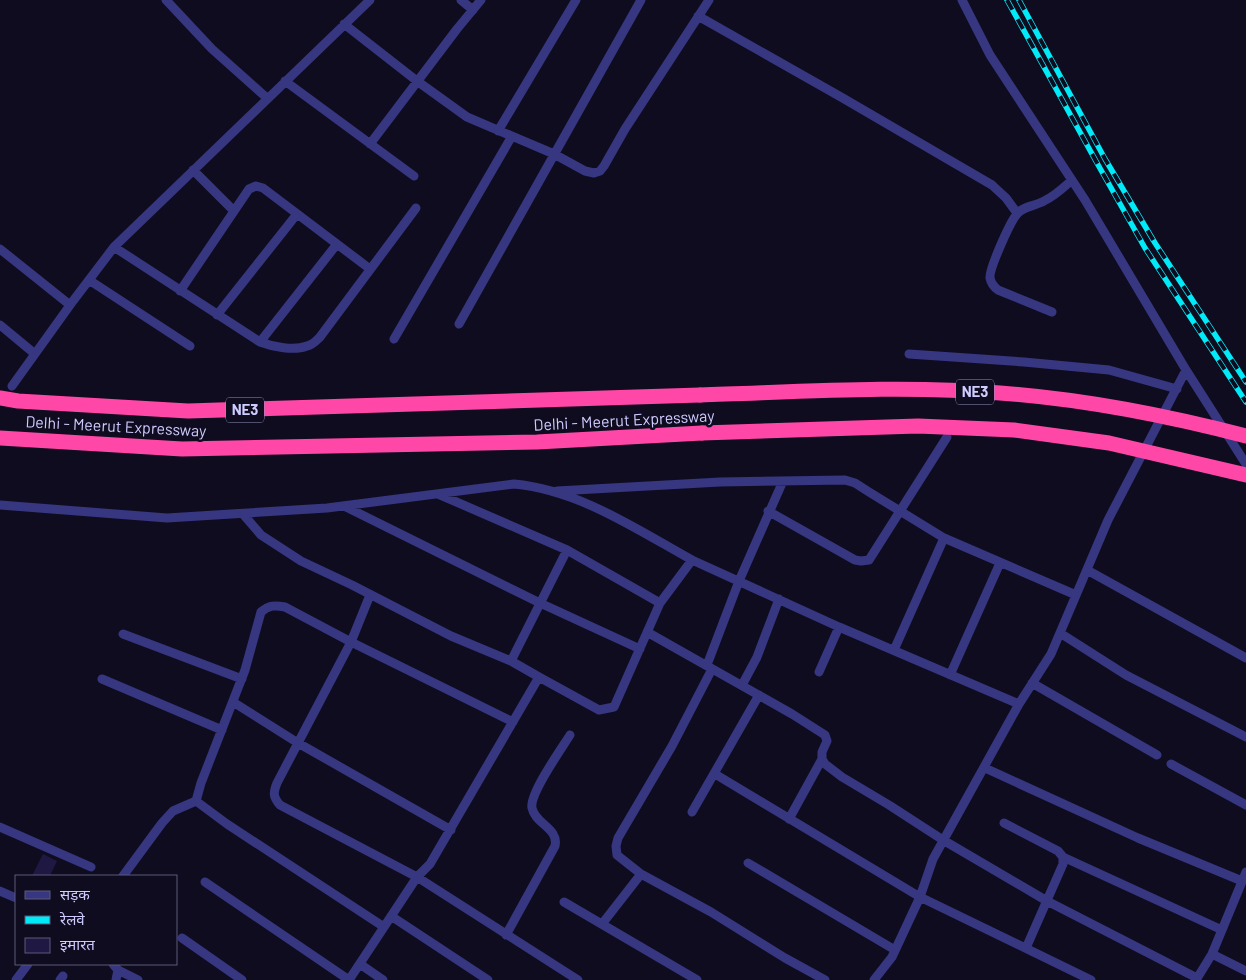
<svg xmlns="http://www.w3.org/2000/svg" width="1246" height="980" font-family="Barlow,'Noto Sans Devanagari',sans-serif">
  <style>
    .building { fill: #1f1842 }
    .lines { fill: none; stroke-linecap: round; stroke-linejoin: round }
    .minor { stroke: #363780; stroke-width: 9 }
    .motorway { stroke: #ff47a8; stroke-width: 15 }
    .rail-casing { stroke: #00eaf7; stroke-width: 5.5 }
    .rail { stroke: #0f0c20; stroke-width: 4; stroke-dasharray: 11; stroke-linecap: butt }
    .motorway-bridge { stroke: #ff47a8; stroke-width: 15 }
    .labels { text-anchor: middle; stroke-width: 5; stroke-linejoin: round; paint-order: stroke }
    .shield { fill: #0f0c20; stroke: #9592bc; stroke-width: 1 }
    .shield-label { font-size: 15px; font-weight: bold; fill: #cfccff }
    .street-label { font-size: 16px; fill: #cfccff; stroke: #0f0c20 }
  </style>
  <rect width="100%" height="100%" fill="#0f0c20"/>
  <!-- building -->
  <path class="building" d="M 43,854 L 57,861 L 50,876 L 32,876 Z"/>
  <g class="lines">
    <!-- minor -->
    <path class="minor" d="M 166,0 L 212,49 L 267,98
      M 461,0 L 473,10
      M 962,0 L 990,55 L 1085,200 L 1186,370 L 1246,464
      M 698,16 L 841,97 L 992,185 L 1006,198 L 1017,213
      M 344,24 L 417,81 L 467,117 L 554,154 L 585,171 L 594,173 L 600,171 L 604,166 L 625,129 L 709,0
      M 285,81 L 414,176
      M 498,131 L 576,0
      M 370,144 L 457,29 L 481,0
      M 193,170 L 234,211
      M 114,247 L 260,342 C 273,347 294,351 307,346 C 313,345 316,341 320,337 L 416,208
      M 0,249 L 70,305
      M 89,280 L 190,346
      M 180,291 L 249,189 L 256,186 L 263,188 L 370,269
      M 1052,312 L 998,290 C 994,287 991,283 990,278 C 989,269 1010,222 1017,214 C 1023,206 1036,206 1044,201 C 1055,196 1063,188 1072,180
      M 217,315 L 297,214
      M 459,324 L 641,0
      M 0,325 L 35,354
      M 394,339 L 512,136
      M 260,342 L 337,244
      M 909,354 L 1024,362 L 1109,370 L 1177,389
      M 12,386 L 73,301 L 114,247 L 370,0
      M 557,491 L 720,482 L 845,480 L 855,483 L 869,492 L 944,538 L 1076,595
      M 438,494 L 567,550 L 660,603
      M 0,505 L 167,518 L 327,508 L 514,484 C 579,490 636,529 692,560
      M 344,506 L 540,603 L 640,649
      M 768,511 L 855,560 L 861,561 L 869,560 L 947,437
      M 243,514 L 261,535 L 301,561 L 352,585 L 451,636 L 511,661 L 539,677
      M 1087,570 L 1246,658
      M 370,595 L 351,642 L 277,783 C 273,793 273,797 280,805 L 417,877 L 578,980
      M 647,632 L 792,714 L 825,735 L 827,741 L 822,752 L 822,759 L 825,764 L 842,777 L 889,805 L 943,840 L 1047,901 L 1197,978
      M 1060,633 L 1126,675 L 1246,737
      M 123,634 L 242,679
      M 894,650 L 944,538
      M 511,661 L 567,550
      M 707,665 L 739,581 L 783,481
      M 712,669 L 672,746 L 618,838 L 616,846 L 617,855 L 641,874 L 711,912 L 785,958 L 825,980
      M 819,672 L 839,627
      M 950,675 L 1000,563
      M 102,679 L 222,730
      M 1032,683 L 1157,755
      M 742,685 L 757,657 L 779,599
      M 233,702 L 298,743 L 451,830
      M 1171,764 L 1246,805
      M 985,768 L 1138,838 L 1242,881
      M 715,774 L 920,897 L 1091,980
      M 692,812 L 759,695
      M 789,819 L 822,759
      M 1004,823 L 1058,851 L 1063,857 L 1063,864 L 1026,948
      M 0,827 L 91,867
      M 1063,857 L 1222,930
      M 748,863 L 895,950
      M 123,876 L 162,823 L 173,811 L 196,801
      M 205,882 L 349,980
      M 0,891 L 16,898
      M 564,902 L 697,980
      M 391,916 L 488,980
      M 602,924 L 641,874
      M 384,927 L 227,824 L 196,801 L 201,783 L 245,670 L 261,612 C 269,605 275,605 285,607 L 351,642 L 513,722
      M 506,935 L 555,846 C 559,828 535,824 532,808 C 529,794 562,748 570,735
      M 182,938 L 242,980
      M 1212,954 L 1246,971
      M 113,964 L 118,970 L 116,980
      M 360,964 L 383,980
      M 118,970 L 138,980
      M 16,980 L 28,964
      M 60,980 L 63,976
      M 349,980 L 417,877 L 430,864 L 539,677 L 599,710 L 614,707 L 660,603 L 692,560 L 839,627 L 1019,704
      M 874,980 L 892,957 L 920,897 L 933,859 L 1019,704 L 1051,654 L 1108,520 L 1186,370
      M 1196,980 L 1212,954 L 1246,872"/>
    <!-- motorway -->
    <path class="motorway" d="M 0,398 L 18,401 L 188,411 L 700,395
      M 0,438 L 182,449 L 537,442 L 702,433"/>
    <!-- rail casing -->
    <g class="rail-casing">
      <path id="rail" d="M 1007,0 L 1097,163 L 1145,248 L 1246,402
        M 1019,0 L 1105,159 L 1155,243 L 1246,382"/>
    </g>
    <!-- rail -->
    <use href="#rail" class="rail"/>
    <!-- motorway-bridge -->
    <path class="motorway-bridge" d="M 700,395 C 799,392 900,385 1000,393 C 1083,399 1165,415 1246,436
      M 702,433 L 918,426 L 1014,430 L 1109,443 L 1246,475"/>
  </g>
  <g class="labels">
    <!-- shield labels -->
    <g class="shield">
      <rect x="956" y="379.5" width="38" height="25" rx="4"/>
      <rect x="226" y="397.5" width="38" height="25" rx="4"/>
    </g>
    <g class="shield-label">
      <text x="975" y="397">NE3</text>
      <text x="245" y="415">NE3</text>
    </g>
    <!-- street labels -->
    <g class="street-label">
      <text transform="translate(624 420) rotate(-3)" y="6">Delhi - Meerut Expressway</text>
      <text transform="translate(116 426) rotate(3)" y="6">Delhi - Meerut Expressway</text>
    </g>
  </g>
  <!-- legend -->
  <rect x="15" y="875" width="162" height="90" fill="#0f0c20" stroke="#5c5979"/>
  <rect x="25" y="891" width="25" height="8" fill="#363780" stroke="#5c5979"/>
  <text x="60" y="900" font-size="15" fill="#cfccff">सड़क</text>
  <rect x="25" y="916" width="25" height="8" fill="#00eaf7" stroke="#5c5979"/>
  <text x="60" y="925" font-size="15" fill="#cfccff">रेलवे</text>
  <rect x="25" y="938" width="25" height="15" fill="#1f1842" stroke="#5c5979"/>
  <text x="60" y="950" font-size="15" fill="#cfccff">इमारत</text>
</svg>
